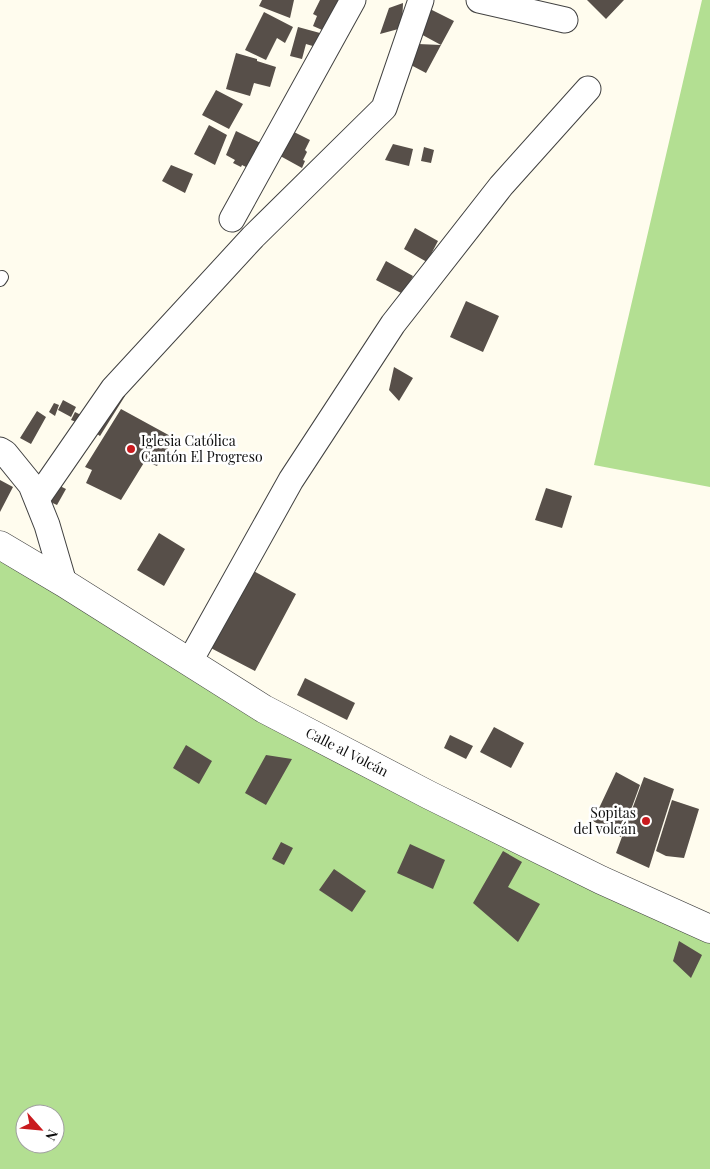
<svg xmlns="http://www.w3.org/2000/svg" width="710" height="1169" font-family="'Playfair Display',serif">
  <style>
    .forest { fill: #b3df92; fill-rule: evenodd }
    .building { fill: #574f49 }
    .lines { fill: none; stroke-linecap: round; stroke-linejoin: round }
    .service-casing { stroke: #414141; stroke-width: 14 }
    .minor-casing { stroke: #414141; stroke-width: 27 }
    .tertiary-casing { stroke: #414141; stroke-width: 29 }
    .service { stroke: #fff; stroke-width: 12 }
    .minor { stroke: #fff; stroke-width: 25 }
    .tertiary { stroke: #fff; stroke-width: 28 }
    .poi-dot { fill: #c91a1e; stroke: #fff; stroke-width: 2 }
    .labels { text-anchor: middle; stroke-width: 5; stroke-linejoin: round; paint-order: stroke }
    .poi-label { font-size: 14px; fill: #0e0e0e; stroke: #fff; text-anchor: start }
    .street-label { font-size: 14px; fill: #0e0e0e; stroke: #fff }
  </style>
  <rect width="100%" height="100%" fill="#fffcee"/>
  <!-- forest -->
  <path class="forest" d="M 702,0 L 710,0 L 710,487 L 594,465 Z
    M 0,545 L 190,661 L 710,929 L 710,1169 L 0,1169 ZM 25,1114 L 55,1114 L 55,1144 L 25,1144 Z"/>
  <!-- building -->
  <path class="building" d="M 262,0 L 294,0 L 290,18 L 259,6 Z
    M 320,0 L 339,0 L 329,33 L 313,26 L 317,16 L 313,14 Z
    M 587,0 L 624,0 L 606,19 Z
    M 403,3 L 402,28 L 380,34 L 389,8 Z
    M 430,9 L 454,21 L 441,45 L 417,32 Z
    M 264,12 L 293,27 L 285,43 L 277,38 L 266,60 L 245,50 Z
    M 298,27 L 320,33 L 316,47 L 306,44 L 302,59 L 290,56 Z
    M 418,44 L 441,45 L 426,73 L 407,63 Z
    M 236,53 L 257,59 L 257,61 L 276,67 L 270,87 L 254,83 L 250,96 L 226,89 Z
    M 216,90 L 243,104 L 229,129 L 202,115 Z
    M 209,125 L 227,135 L 215,165 L 194,154 Z
    M 286,128 L 310,140 L 305,150 L 307,152 L 303,160 L 305,161 L 302,168 L 273,152 Z
    M 236,131 L 267,146 L 254,171 L 242,165 L 241,167 L 233,163 L 235,160 L 226,155 Z
    M 393,144 L 413,149 L 409,166 L 385,160 Z
    M 424,147 L 434,150 L 431,163 L 421,161 Z
    M 171,165 L 193,174 L 185,193 L 162,181 Z
    M 415,228 L 438,241 L 427,262 L 404,249 Z
    M 386,261 L 413,276 L 403,294 L 376,280 Z
    M 466,301 L 499,316 L 483,352 L 450,337 Z
    M 394,367 L 413,378 L 399,401 L 389,390 Z
    M 117,391 L 125,396 L 100,436 L 93,431 Z
    M 63,400 L 76,407 L 71,417 L 58,410 Z
    M 54,403 L 59,405 L 55,416 L 49,412 Z
    M 121,409 L 174,438 L 157,466 L 145,461 L 121,500 L 86,483 L 92,470 L 85,467 Z
    M 37,411 L 46,417 L 31,444 L 20,438 Z
    M 75,412 L 83,416 L 79,423 L 71,420 Z
    M 0,480 L 13,487 L 0,512 Z
    M 56,484 L 66,489 L 57,505 L 46,500 Z
    M 546,488 L 572,496 L 562,528 L 535,520 Z
    M 159,533 L 185,549 L 164,586 L 137,570 Z
    M 246,567 L 296,594 L 255,671 L 205,645 Z
    M 305,678 L 355,703 L 347,720 L 297,695 Z
    M 494,727 L 524,743 L 511,768 L 480,752 Z
    M 450,735 L 473,746 L 466,759 L 444,748 Z
    M 186,745 L 212,761 L 199,784 L 173,768 Z
    M 266,755 L 292,759 L 266,805 L 245,793 Z
    M 616,772 L 640,785 L 621,837 L 593,821 Z
    M 644,777 L 674,789 L 649,868 L 616,853 Z
    M 672,800 L 699,809 L 684,858 L 666,856 L 656,851 Z
    M 281,842 L 293,848 L 284,865 L 272,859 Z
    M 410,844 L 445,860 L 433,889 L 397,873 Z
    M 503,851 L 522,862 L 508,887 L 540,904 L 518,942 L 473,903 Z
    M 334,869 L 366,891 L 352,912 L 319,890 Z
    M 679,941 L 702,955 L 691,978 L 673,961 Z"/>
  <g class="lines">
    <!-- service casing -->
    <g class="service-casing">
      <path id="service" d="M 0,280 L 2,277"/>
    </g>
    <!-- minor casing -->
    <g class="minor-casing">
      <path id="minor" d="M 479,0 L 565,20
        M 232,219 L 353,0
        M 0,450 L 5,453 L 31,485 L 47,525 L 64,583
        M 37,499 L 113,389 L 253,237 L 384,108 L 421,0
        M 190,661 L 291,480 L 393,324 L 501,186 L 588,89"/>
    </g>
    <!-- tertiary casing -->
    <g class="tertiary-casing">
      <path id="tertiary" d="M 0,545 L 64,583 L 264,709 L 429,795 L 601,880 L 710,929"/>
    </g>
    <!-- service -->
    <use href="#service" class="service"/>
    <!-- minor -->
    <use href="#minor" class="minor"/>
    <!-- tertiary -->
    <use href="#tertiary" class="tertiary"/>
  </g>
  <!-- markers -->
  <g class="poi-dot">
    <circle cx="131" cy="449" r="5"/>
    <circle cx="646" cy="821" r="5"/>
  </g>
  <g class="labels">
    <!-- poi labels -->
    <g class="poi-label">
      <text x="141" y="446">Iglesia Católica<tspan x="141" dy="16">Cantón El Progreso</tspan></text>
      <text x="636" y="818" text-anchor="end">Sopitas<tspan x="636" dy="16">del volcán</tspan></text>
    </g>
    <!-- street labels -->
    <g class="street-label">
      <text transform="translate(347 752) rotate(27)" y="5">Calle al Volcán</text>
    </g>
  </g>
  <!-- north arrow -->
  <g transform="translate(40 1129) rotate(117)"><circle r="24" fill="#ffffff" stroke="#9f9f9f"/>
  <path d="M0-4L9 19L0 12L-9 19Z" fill="#c91a1e"/>
  <text y="-8" font-size="14" font-weight="bold" text-anchor="middle" fill="#0e0e0e">N</text>
  </g>
</svg>
